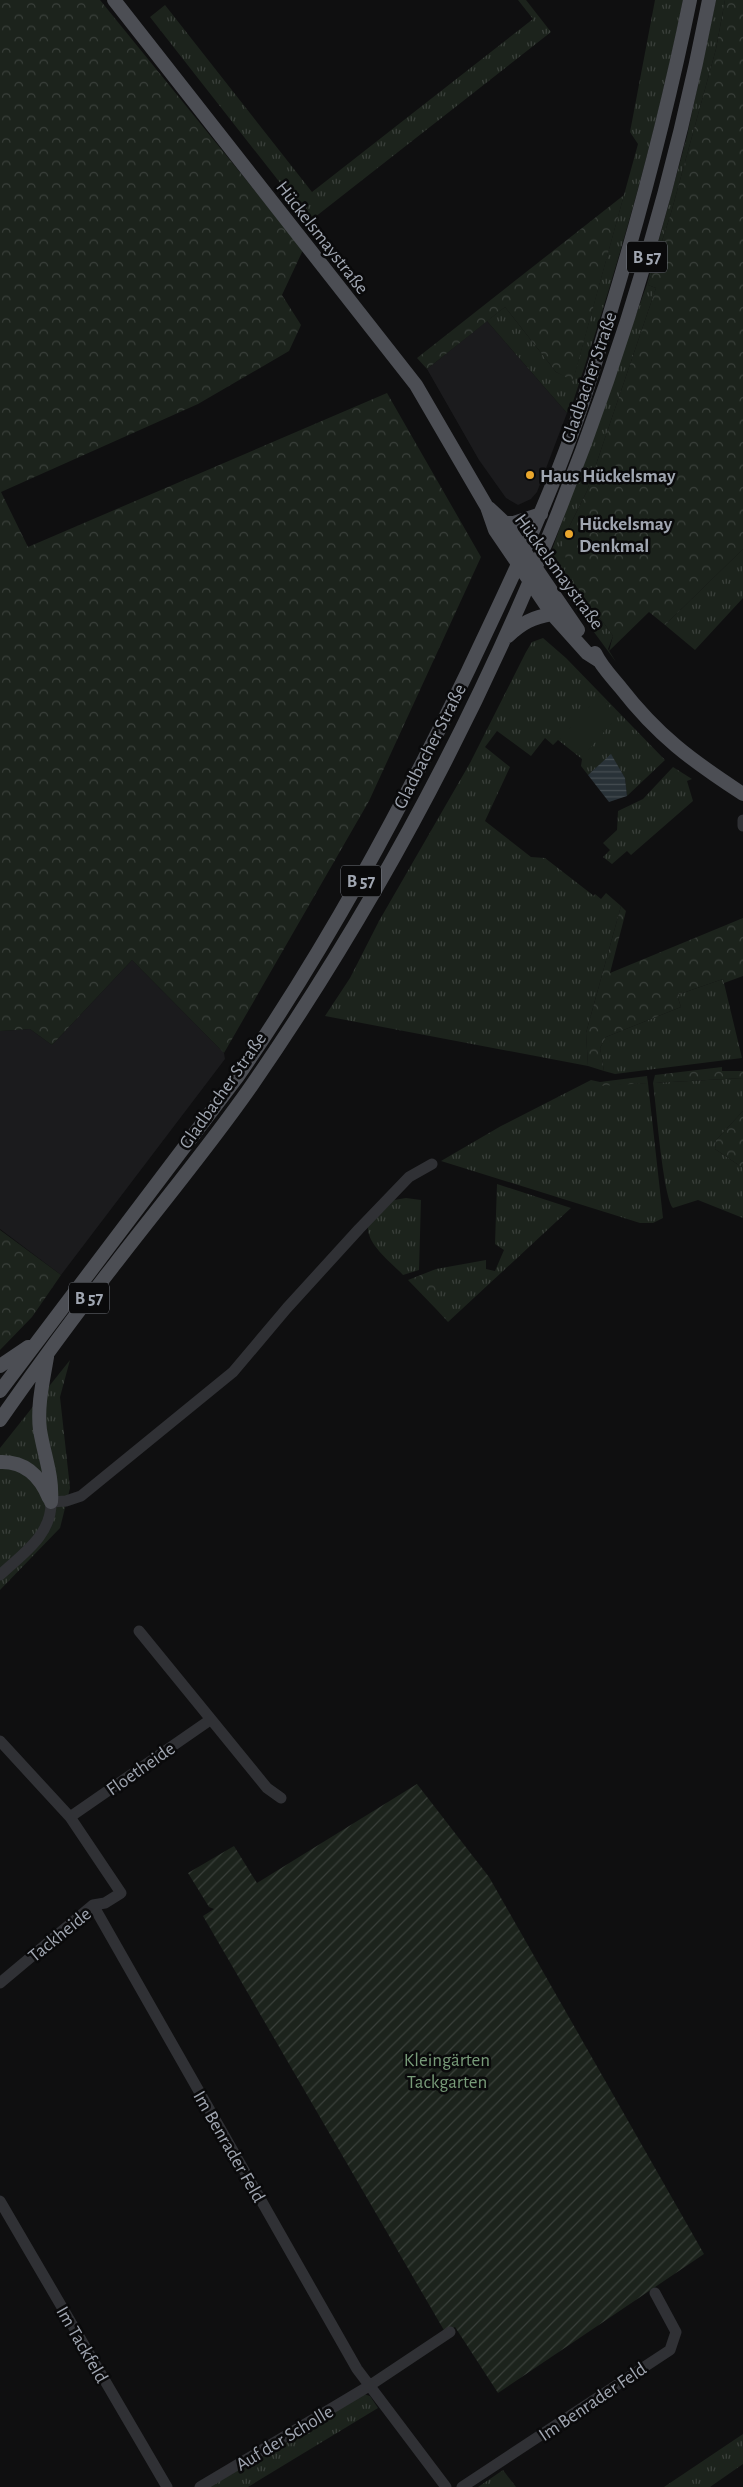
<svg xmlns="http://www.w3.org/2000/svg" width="743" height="2487" font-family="'Alegreya Sans',sans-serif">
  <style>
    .built { fill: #1b1b1d }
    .grass { fill: url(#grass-tufts) }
    .forest { fill: url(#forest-crowns) }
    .park { fill: #1c231c }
    .garden { fill: url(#garden-furrows) }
    .water { fill: url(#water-rules) }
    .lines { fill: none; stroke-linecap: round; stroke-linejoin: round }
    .minor { stroke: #303135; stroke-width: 11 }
    .major { stroke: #4c4e54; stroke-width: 14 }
    .poi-dot { fill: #eaa72d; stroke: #0a0a0b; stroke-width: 2 }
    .labels { text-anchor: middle; stroke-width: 5; stroke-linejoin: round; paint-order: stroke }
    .shield { fill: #0a0a0b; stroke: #73777f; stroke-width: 1 }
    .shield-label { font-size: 18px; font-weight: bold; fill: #a0a6b1 }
    .street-label { font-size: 19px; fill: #a0a6b1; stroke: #0a0a0b }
    .poi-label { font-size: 19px; font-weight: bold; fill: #a0a6b1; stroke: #0a0a0b; text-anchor: start }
    .park-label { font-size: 19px; fill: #789b79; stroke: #0a0a0b }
  </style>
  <defs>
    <pattern id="grass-tufts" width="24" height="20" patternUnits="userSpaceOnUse" patternTransform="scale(1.25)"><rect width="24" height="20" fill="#1c231c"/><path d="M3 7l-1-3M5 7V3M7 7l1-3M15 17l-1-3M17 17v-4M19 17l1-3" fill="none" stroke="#3a403b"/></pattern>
    <pattern id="forest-crowns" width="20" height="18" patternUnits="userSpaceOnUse" patternTransform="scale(1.25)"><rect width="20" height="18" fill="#1c231c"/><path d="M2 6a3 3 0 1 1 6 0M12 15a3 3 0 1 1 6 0" fill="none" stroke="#3a403b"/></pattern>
    <pattern id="garden-furrows" width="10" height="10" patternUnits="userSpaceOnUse" patternTransform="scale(1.25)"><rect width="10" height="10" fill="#1c231c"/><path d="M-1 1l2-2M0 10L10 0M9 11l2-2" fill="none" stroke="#3a403b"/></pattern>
    <pattern id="water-rules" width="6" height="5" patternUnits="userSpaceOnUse" patternTransform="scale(1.25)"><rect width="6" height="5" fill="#293238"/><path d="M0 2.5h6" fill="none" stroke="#454d52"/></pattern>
  </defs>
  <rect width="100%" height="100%" fill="#0f0f10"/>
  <!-- built -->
  <path class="built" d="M 487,321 L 567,413 L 537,492 L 531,499 L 518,505 L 506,498 L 479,460 L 427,369 Z
    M 132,960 L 224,1053 L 225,1059 L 61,1275 L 0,1229 L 0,1031 L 30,1029 L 52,1045 Z"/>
  <!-- grass -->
  <path class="grass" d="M 518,0 L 526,0 L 551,32 L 310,221 L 150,17 L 165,5 L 312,192 L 533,19 Z
    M 655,0 L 683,0 C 655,140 615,276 570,411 L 568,409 L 567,413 L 487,321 L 505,307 L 556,372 L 573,380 L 638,144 L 630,132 Z
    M 716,0 L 725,0 L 716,49 L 671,213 L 648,285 L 656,288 L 587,491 L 568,529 L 590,617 L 598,615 L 613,636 L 608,649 L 616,662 L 552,575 L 549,558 L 647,284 L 687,136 Z
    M 743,549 L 743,598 L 695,650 L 665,625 Z
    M 543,638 L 566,658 L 665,760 L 627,796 L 625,778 L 611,755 L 588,775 L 581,766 L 582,759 L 558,740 L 553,745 L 545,738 L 531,756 L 497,731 L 485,747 L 510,767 L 485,821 L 531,857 L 545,858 L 594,896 L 595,894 L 601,899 L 606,893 L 621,906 L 586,1033 L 588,1066 L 325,1016 L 350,978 L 379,921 L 470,763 L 526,652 L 532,642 Z
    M 673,767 L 692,779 L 687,781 L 693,801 L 631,855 L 627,851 L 612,864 L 603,857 L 610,850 L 603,843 L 617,830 L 618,811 L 643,799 Z
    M 723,979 L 742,1058 L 615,1074 L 604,1071 L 600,1048 L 606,1037 L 681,1007 L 677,995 Z
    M 743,1078 L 743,1111 L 716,1140 L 715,1149 L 743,1168 L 743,1218 L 698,1200 L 673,1208 C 663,1197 656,1103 653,1083 Z
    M 591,1080 L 600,1082 L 600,1085 L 648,1083 L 663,1218 L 653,1223 L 640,1223 L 441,1161 L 501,1126 Z
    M 497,1184 L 571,1208 L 448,1322 L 436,1309 L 436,1269 L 486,1260 L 486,1269 L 495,1271 L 504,1250 L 495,1244 Z
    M 406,1198 L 421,1200 L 419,1270 L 403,1275 C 392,1263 366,1244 368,1226 L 394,1200 Z
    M 70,1360 L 60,1397 L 70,1488 L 60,1528 L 0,1590 L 0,1448 Z
    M 361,2393 L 370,2396 L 378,2408 L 248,2487 L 207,2487 Z
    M 743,2434 L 743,2464 L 710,2487 L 664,2487 Z
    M 503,2470 L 516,2487 L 478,2487 Z"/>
  <!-- forest -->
  <path class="forest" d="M 0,0 L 100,0 L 303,250 L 282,295 L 301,325 L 289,351 L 198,404 L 1,492 L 28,547 L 387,393 L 481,557 L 369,801 L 224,1053 L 132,960 L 52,1045 L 30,1029 L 0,1031 Z
    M 725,0 L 743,0 L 743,549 L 665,625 L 649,612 L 609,651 L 613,636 L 598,615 L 590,617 L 575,586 L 562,546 L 568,529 L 587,491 L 656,288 L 648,285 L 671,213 L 716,49 Z
    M 624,195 L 573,381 L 556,372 L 505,307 L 427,369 L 417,358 Z
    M 621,906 L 626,911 L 610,973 L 743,918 L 743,976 L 724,983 L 723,979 L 677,995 L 681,1007 L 606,1037 L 600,1048 L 604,1071 L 588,1066 L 586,1033 Z
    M 722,1067 L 722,1071 L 743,1071 L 743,1078 L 653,1083 L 655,1075 Z
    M 647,1076 L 648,1083 L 600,1086 L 600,1082 Z
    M 743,1111 L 743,1168 L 715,1149 L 716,1140 Z
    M 0,1230 L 61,1275 L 32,1317 L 0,1350 Z
    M 436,1269 L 436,1309 L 408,1280 Z"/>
  <!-- park -->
  <path class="park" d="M 599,696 L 618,716 L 582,757 L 560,739 Z"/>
  <!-- garden -->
  <path class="garden" d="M 417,1784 L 489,1877 L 704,2254 L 498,2393 L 455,2327 L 445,2332 L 203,1916 L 214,1909 L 209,1907 L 188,1873 L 234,1846 L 257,1883 Z"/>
  <!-- water -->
  <path class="water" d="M 611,754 L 625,778 L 627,796 L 609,802 L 588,775 Z"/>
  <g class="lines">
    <!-- minor -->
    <path class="minor" d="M 743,820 L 743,826
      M 0,1575 C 22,1554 52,1535 51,1502 L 66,1501 L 81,1496 L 233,1372 L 287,1308 L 359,1229 L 409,1177 L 432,1164
      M 139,1631 L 267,1788 L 281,1798
      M 0,1741 L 70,1817 L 121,1893 L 105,1903 L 93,1905 L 0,1983
      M 70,1817 L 210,1720
      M 93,1905 L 357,2369 L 446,2487
      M 0,2201 L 167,2487
      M 200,2487 L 369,2386 L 450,2332
      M 462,2487 L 670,2350 L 676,2332 L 655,2293"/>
    <!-- major -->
    <path class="major" d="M 114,0 L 416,385 L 487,507 L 495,530 L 552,614 L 587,653 L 598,660
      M 489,508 L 505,523 L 578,630
      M 505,523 L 514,523 L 541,514
      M 508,636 C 522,623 533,617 552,614
      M 595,653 C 601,666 611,676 620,687 C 658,736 691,760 743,794
      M 47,1357 C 43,1381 37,1406 40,1430 C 44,1455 53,1476 51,1502
      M 0,1366 L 28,1347
      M 0,1391 L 238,1076 C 328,945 399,813 468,671 C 505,593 543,514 572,433 C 588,390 600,347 613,303 C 643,203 669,103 690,0
      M 0,1420 C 37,1367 75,1315 115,1264 C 161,1204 209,1147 252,1085 C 476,760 634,387 709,0
      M 0,1462 C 25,1461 40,1476 49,1498"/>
  </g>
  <!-- markers -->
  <g class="poi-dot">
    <circle cx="530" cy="475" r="5"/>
    <circle cx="569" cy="534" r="5"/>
  </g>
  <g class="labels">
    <!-- shield labels -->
    <g class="shield">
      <rect x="627" y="241.5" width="40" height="31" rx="4"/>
      <rect x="341" y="865.5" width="40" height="31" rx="4"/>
      <rect x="69" y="1282.5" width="40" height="31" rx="4"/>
    </g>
    <g class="shield-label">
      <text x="647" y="263">B 57</text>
      <text x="361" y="887">B 57</text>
      <text x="89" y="1304">B 57</text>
    </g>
    <!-- street labels -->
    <g class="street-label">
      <text transform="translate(323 237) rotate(52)" y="7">Hückelsmaystraße</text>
      <text transform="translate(588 377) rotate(-71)" y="7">Gladbacher Straße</text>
      <text transform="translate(560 571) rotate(54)" y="7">Hückelsmaystraße</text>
      <text transform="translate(429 746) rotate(-63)" y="7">Gladbacher Straße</text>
      <text transform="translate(222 1090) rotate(-55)" y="7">Gladbacher Straße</text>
      <text transform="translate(140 1768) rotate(-35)" y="7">Floetheide</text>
      <text transform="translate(59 1934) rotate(-39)" y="7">Tackheide</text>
      <text transform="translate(230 2146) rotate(60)" y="7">Im Benrader Feld</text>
      <text transform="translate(83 2344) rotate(60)" y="7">Im Tackfeld</text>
      <text transform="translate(592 2401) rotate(-34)" y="7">Im Benrader Feld</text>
      <text transform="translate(284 2437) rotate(-31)" y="7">Auf der Scholle</text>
    </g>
    <!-- poi labels -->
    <g class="poi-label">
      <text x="540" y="482">Haus Hückelsmay</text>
      <text x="579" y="530">Hückelsmay<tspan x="579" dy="22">Denkmal</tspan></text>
    </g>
    <!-- park labels -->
    <g class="park-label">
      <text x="447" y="2066">Kleingärten<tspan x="447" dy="22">Tackgarten</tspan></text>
    </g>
  </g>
</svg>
